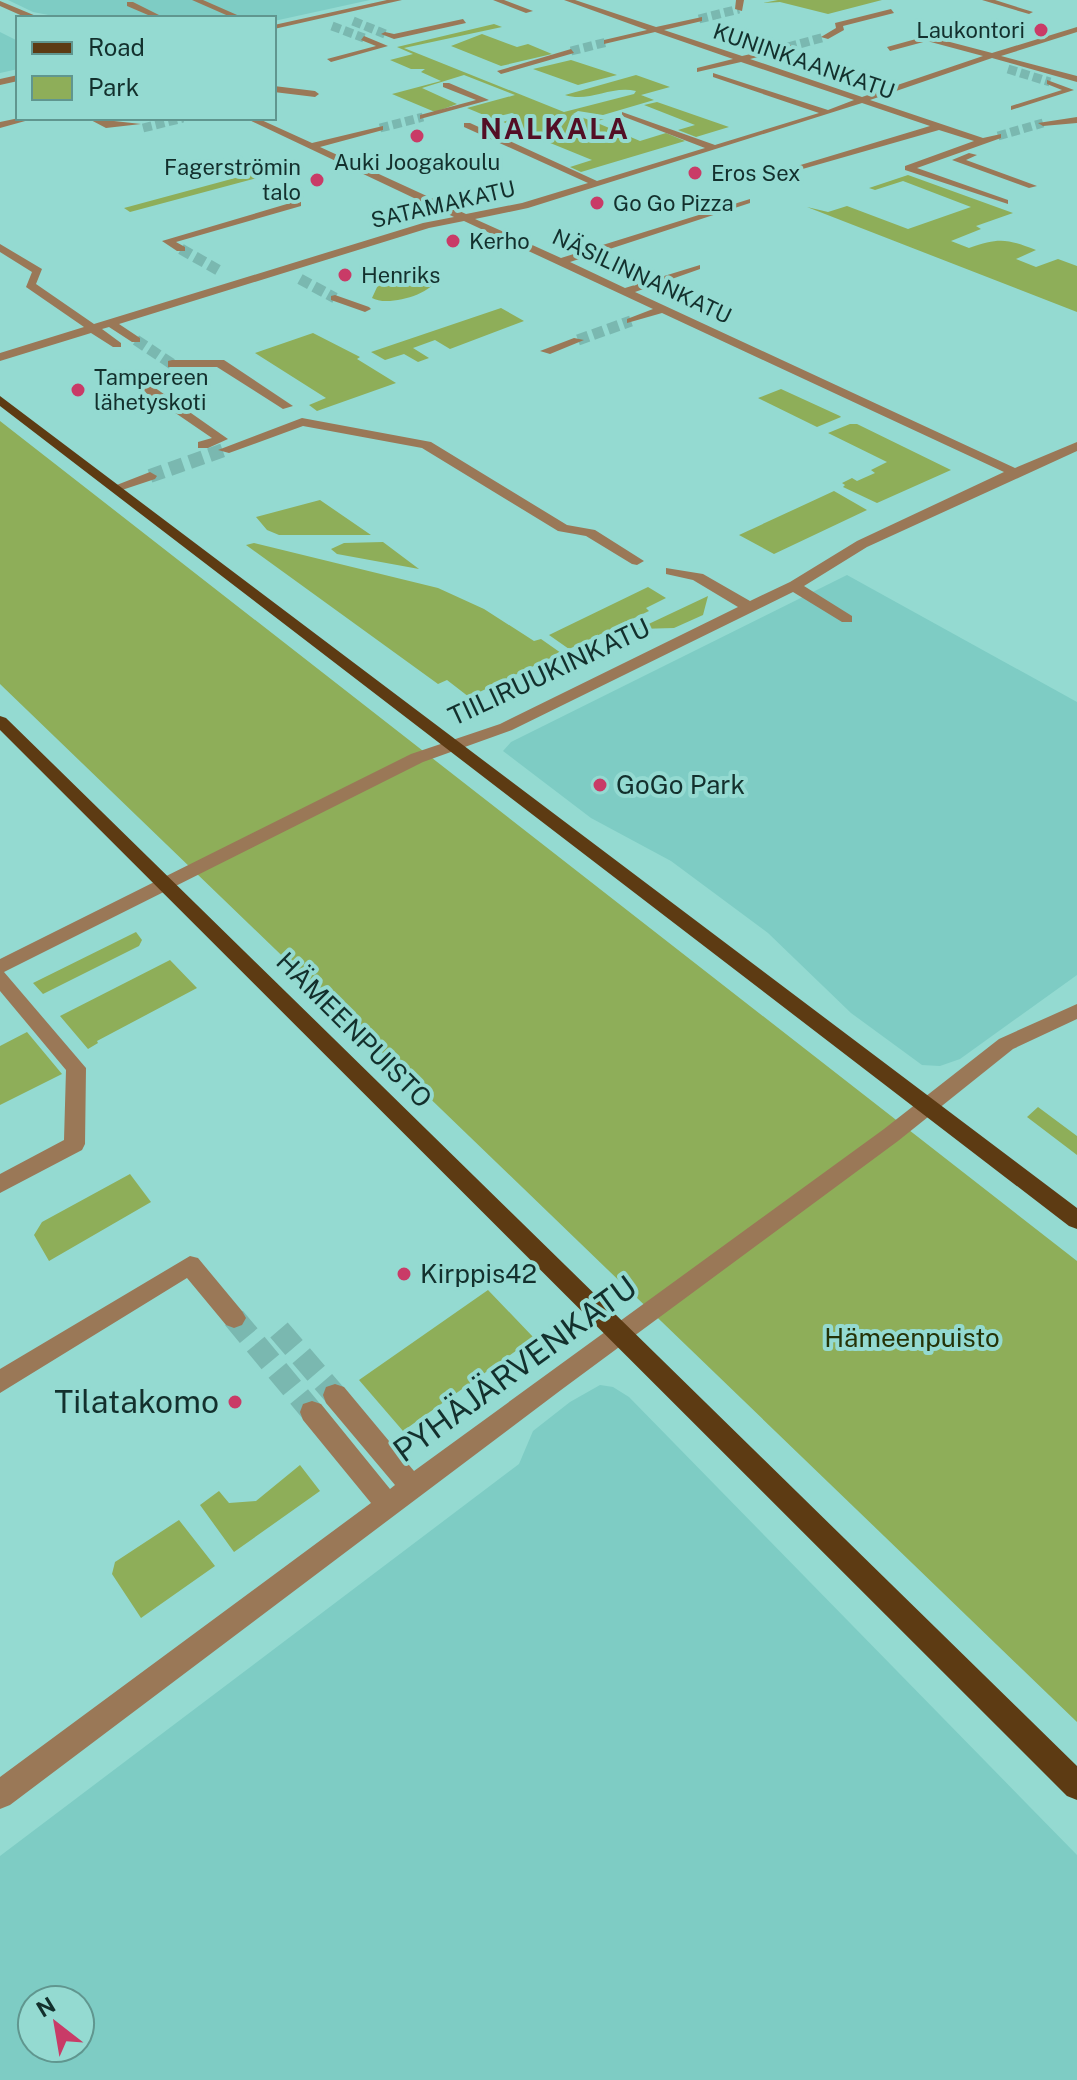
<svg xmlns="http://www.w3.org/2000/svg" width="1077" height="2080" font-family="'Public Sans',sans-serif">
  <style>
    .built { fill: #7eccc4; fill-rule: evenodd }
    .green { fill: #8eae59 }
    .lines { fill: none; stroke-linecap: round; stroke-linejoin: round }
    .minor-tunnel-far3 { stroke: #7ab8b0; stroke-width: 9; stroke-dasharray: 9 4; stroke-linecap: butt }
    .minor-tunnel-far2 { stroke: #7ab8b0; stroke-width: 11; stroke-dasharray: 11 5; stroke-linecap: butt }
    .minor-tunnel-far1 { stroke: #7ab8b0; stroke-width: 14; stroke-dasharray: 14 7; stroke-linecap: butt }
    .minor-tunnel { stroke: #7ab8b0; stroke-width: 23; stroke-dasharray: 23 11; stroke-linecap: butt }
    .minor { fill: #9a7857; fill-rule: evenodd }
    .major { fill: #5d3b13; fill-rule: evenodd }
    .poi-dot { fill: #c93b67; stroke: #94dad1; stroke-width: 3 }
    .labels { text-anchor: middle; stroke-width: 8; stroke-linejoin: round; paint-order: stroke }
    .far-poi-label { font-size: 22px; fill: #13302d; stroke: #94dad1; text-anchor: start }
    .far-street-label { font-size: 22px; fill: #13302d; stroke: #94dad1 }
    .street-label { font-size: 26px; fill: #13302d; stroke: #94dad1 }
    .poi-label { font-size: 26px; fill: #13302d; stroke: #94dad1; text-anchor: start }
    .park-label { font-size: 26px; fill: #253307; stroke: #94dad1 }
    .far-district-label { font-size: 28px; font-weight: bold; letter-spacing: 2px; fill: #530e25; stroke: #94dad1 }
    .near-street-label { font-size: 32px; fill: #13302d; stroke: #94dad1 }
    .near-poi-label { font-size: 32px; fill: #13302d; stroke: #94dad1; text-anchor: end }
  </style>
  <rect width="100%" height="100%" fill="#94dad1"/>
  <!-- built -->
  <path class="built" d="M 8,0 L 370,0 L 274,21 L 274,18 L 64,18 L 33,12 Z
    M 0,32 L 18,41 L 18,69 L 0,73 Z
    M 847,575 L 1077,702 L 1077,975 L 960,1059 L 940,1066 L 922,1065 L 907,1054 L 851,1013 L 768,933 L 671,861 L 591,818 L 503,751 L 511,742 Z
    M 600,1385 L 613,1387 L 629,1397 L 1077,1855 L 1077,2080 L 0,2080 L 0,1856 L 519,1464 L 533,1431 L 570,1402 ZM 32,2000 L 80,2000 L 80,2048 L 32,2048 Z"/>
  <!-- green -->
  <path class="green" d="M 778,0 L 882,0 L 828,14 L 780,2 L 763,3 Z
    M 494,24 L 502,27 L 404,48 L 564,112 L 634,94 L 636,91 C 611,85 589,103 565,95 L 636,75 L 670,87 L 641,95 L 654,100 L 603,115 L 578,111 L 573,114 L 589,120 L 604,119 L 595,122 L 640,141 L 666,133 L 685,141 L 581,172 L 570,167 L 592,160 L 538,138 L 550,135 L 548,133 L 539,135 L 503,122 L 519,116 L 512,113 L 491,118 L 467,108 L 515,95 L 464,75 L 422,88 L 457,104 L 435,112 L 392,94 L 441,81 L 421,72 L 425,69 L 411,69 L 390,60 L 413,54 L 397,47 Z
    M 482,34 L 517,47 L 528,44 L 552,54 L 501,66 L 451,46 Z
    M 571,60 L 617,75 L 578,85 L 533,69 Z
    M 657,102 L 729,127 L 696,137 L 678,130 L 695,125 L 644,105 Z
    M 250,174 L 257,178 L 130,212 L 124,208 Z
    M 908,175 L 1013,213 L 976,226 L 981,229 L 951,241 L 969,248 C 1000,237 1007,239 1036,250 L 1016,259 L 1036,267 L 1058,259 L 1077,266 L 1077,312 L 807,207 L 828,212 L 847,206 L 908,229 L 971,207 L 903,181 L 875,190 L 869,188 Z
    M 431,271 L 438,278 C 431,295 387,307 372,298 L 378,285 L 416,273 Z
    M 501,308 L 524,321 L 450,349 L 435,340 L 413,348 L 429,358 L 418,362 L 404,354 L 385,360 L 371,352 Z
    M 313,333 L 360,357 L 357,359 L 396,383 L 317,411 L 309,405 L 326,398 L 255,353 Z
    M 781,389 L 840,416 L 841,417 L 817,427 L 758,398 Z
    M 0,421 L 1077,1261 L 1077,1722 L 0,684 Z
    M 850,424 L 857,424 L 951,470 L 877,503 L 843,487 L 845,485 L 842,483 L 852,478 L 857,481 L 875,473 L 871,470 L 887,462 L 828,433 Z
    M 834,491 L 867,510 L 774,554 L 739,535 Z
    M 320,500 L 371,535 L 279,535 L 267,530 L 256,517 Z
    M 383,542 L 419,569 L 337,554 L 331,549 L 344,543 Z
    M 254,543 L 438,588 L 484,609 L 534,641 L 541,639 L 561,653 L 469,697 L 447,680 L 438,684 L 246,545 Z
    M 648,587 L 666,598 L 646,608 L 649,611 L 569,649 L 549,635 Z
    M 708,596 L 703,615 L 674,628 L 638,629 Z
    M 136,932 L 142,940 L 139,946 L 43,994 L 33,983 Z
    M 170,960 L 197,988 L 97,1041 L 98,1043 L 88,1049 L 60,1016 Z
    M 27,1032 L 62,1074 L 0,1105 L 0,1046 Z
    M 1038,1107 L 1077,1136 L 1077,1155 L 1027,1117 Z
    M 130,1174 L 151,1202 L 49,1261 L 34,1235 L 42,1222 Z
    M 488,1290 L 534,1338 L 403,1431 L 359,1380 Z
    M 300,1465 L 320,1491 L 234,1552 L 200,1505 L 219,1491 L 229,1503 L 256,1501 Z
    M 179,1520 L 215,1566 L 141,1618 L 112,1574 L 115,1562 Z"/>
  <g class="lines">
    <!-- minor-tunnel-far3 -->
    <path class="minor-tunnel-far3" d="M 699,19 L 739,9
      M 353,21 L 385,34
      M 332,26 L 364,38
      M 788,47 L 825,37
      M 571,51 L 607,42
      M 1008,69 L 1050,82
      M 143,128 L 183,118
      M 380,128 L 423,117
      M 998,136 L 1043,123"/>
    <!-- minor-tunnel-far2 -->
    <path class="minor-tunnel-far2" d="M 181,249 L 218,270
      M 300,279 L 335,298
      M 136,340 L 172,364
      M 578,340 L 631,321"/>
    <!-- minor-tunnel-far1 -->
    <path class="minor-tunnel-far1" d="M 150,476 L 224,450"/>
    <!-- minor-tunnel -->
    <path class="minor-tunnel" d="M 234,1318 L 312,1412
      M 279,1330 L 335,1395"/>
    <!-- minor -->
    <path class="minor" d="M 192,0 L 203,0 L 244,18 L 233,18 Z
      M 387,0 L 402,0 L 274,29 L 274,25 Z
      M 493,0 L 504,0 L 533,11 L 526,13 Z
      M 564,0 L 575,0 L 656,27 L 702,17 L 702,21 L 664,30 L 742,56 L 791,45 L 791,49 L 750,59 L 862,97 L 983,56 L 927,41 L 890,51 L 887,47 L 927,36 L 992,53 L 1077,27 L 1077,32 L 1001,56 L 1077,76 L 1077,82 L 992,58 L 870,100 L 983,138 L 1001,134 L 1001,138 L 917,168 L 1008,200 L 1008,204 L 905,170 L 905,166 L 974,141 L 939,130 L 764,180 L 764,176 L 930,126 L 862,103 L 528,208 L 475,219 L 561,258 L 750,199 L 750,203 L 570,262 L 625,288 L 700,265 L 700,269 L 635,292 L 1015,468 L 1077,442 L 1077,451 L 867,547 L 804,586 L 852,616 L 852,622 L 842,622 L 793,592 L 512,730 L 423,762 L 4,972 L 86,1068 L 85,1144 L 82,1150 L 0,1193 L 0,1174 L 64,1140 L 66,1070 L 0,991 L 0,959 L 411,754 L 500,724 L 738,607 L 693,580 L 666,574 L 666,568 L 703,574 L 750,601 L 790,582 L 857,541 L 1004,472 L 662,313 L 627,323 L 627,319 L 653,309 L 464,221 L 429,228 L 119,324 L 140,338 L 140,342 L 132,342 L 109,327 L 102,329 L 121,343 L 121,347 L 113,347 L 91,333 L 0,361 L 0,353 L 84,327 L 26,287 L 32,272 L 0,252 L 0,244 L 42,269 L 36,284 L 94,324 L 423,223 L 454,217 L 245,118 L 257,118 L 312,143 L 383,126 L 383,130 L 320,147 L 466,214 L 522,203 L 588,183 L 464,127 L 464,123 L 470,123 L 597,181 L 705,148 L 622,116 L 622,112 L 715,145 L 819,113 L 713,77 L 713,73 L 828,110 L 854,100 L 741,62 L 697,72 L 697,68 L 733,59 L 655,32 L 604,44 L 604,40 L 647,30 Z
      M 736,0 L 744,0 L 742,11 L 735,9 Z
      M 982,0 L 995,0 L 1033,12 L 1029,14 Z
      M 0,1 L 36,16 L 37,18 L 27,18 L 0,6 Z
      M 127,2 L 133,2 L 165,18 L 155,18 L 127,6 Z
      M 891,9 L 894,13 L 843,26 L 844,30 L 828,39 L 821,37 L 836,28 L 835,23 Z
      M 463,19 L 466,23 L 394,39 L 381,34 L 385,32 L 394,34 Z
      M 364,36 L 388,46 L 331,62 L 327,59 L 376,46 L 361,40 Z
      M 571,49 L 574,53 L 501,74 L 497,71 Z
      M 18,75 L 18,81 L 0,85 L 0,79 Z
      M 1047,80 L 1074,90 L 1011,110 L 1011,106 L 1062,90 L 1047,84 Z
      M 443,83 L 449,83 L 489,100 L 420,119 L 420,115 L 476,100 L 443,87 Z
      M 274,86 L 315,91 L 319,94 L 315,97 L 274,92 Z
      M 1077,117 L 1077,123 L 1043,126 L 1038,123 Z
      M 19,118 L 36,118 L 0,128 L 0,122 Z
      M 87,118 L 141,124 L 106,128 Z
      M 969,153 L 977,155 L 966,160 L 1037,186 L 1029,188 L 952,160 Z
      M 297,201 L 301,202 L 301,206 L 176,242 L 185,247 L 185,251 L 177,251 L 162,241 Z
      M 335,295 L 369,307 L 371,309 L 365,312 L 331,300 L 331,296 Z
      M 574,338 L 584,340 L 550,354 L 540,351 Z
      M 172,360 L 224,360 L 293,406 L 283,409 L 217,367 L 168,367 L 168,361 Z
      M 133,378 L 141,378 L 228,439 L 208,448 L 198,448 L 198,442 L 212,438 L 133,384 Z
      M 302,418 L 431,442 L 567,525 L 595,530 L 644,561 L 637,565 L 632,564 L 586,536 L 558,531 L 422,448 L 303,426 L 229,453 L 218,450 Z
      M 150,472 L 157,476 L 155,479 L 116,492 L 109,488 Z
      M 1077,1004 L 1077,1019 L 1013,1049 L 898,1141 L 561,1390 L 10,1805 L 0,1809 L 0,1777 L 371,1503 L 303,1420 L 300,1412 L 303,1404 L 312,1401 L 321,1404 L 390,1489 L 395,1485 L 326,1403 L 323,1395 L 326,1387 L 335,1384 L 344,1387 L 414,1471 L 884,1129 L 999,1039 Z
      M 190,1256 L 198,1258 L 242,1311 L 246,1318 L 242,1325 L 234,1328 L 226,1325 L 187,1278 L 0,1393 L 0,1369 Z"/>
    <!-- major -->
    <path class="major" d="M 0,396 L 1077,1208 L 1077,1229 L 1069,1226 L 0,406 Z
      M 0,716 L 6,718 L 1077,1766 L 1077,1800 L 1067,1796 L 0,730 Z"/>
  </g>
  <!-- markers -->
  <g class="poi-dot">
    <circle cx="1041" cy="30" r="8"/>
    <circle cx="417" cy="136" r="8"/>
    <circle cx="695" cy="173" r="8"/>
    <circle cx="317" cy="180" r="8"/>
    <circle cx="597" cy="203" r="8"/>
    <circle cx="453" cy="241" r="8"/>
    <circle cx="345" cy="275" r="8"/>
    <circle cx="78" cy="390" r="8"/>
    <circle cx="600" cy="785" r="8"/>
    <circle cx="404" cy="1274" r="8"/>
    <circle cx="235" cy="1402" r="8"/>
  </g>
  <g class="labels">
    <!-- far-poi labels -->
    <g class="far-poi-label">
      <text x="1025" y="38" text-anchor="end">Laukontori</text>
      <text x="417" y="170" text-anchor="middle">Auki Joogakoulu</text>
      <text x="301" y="175" text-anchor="end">Fagerströmin<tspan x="301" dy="25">talo</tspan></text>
      <text x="711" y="181">Eros Sex</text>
      <text x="613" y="211">Go Go Pizza</text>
      <text x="469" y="249">Kerho</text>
      <text x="361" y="283">Henriks</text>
      <text x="94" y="385">Tampereen<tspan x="94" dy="25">lähetyskoti</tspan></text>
    </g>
    <!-- far-street labels -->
    <g class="far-street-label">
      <text transform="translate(804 61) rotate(19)" y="8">KUNINKAANKATU</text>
      <text transform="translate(443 204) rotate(-13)" y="8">SATAMAKATU</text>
      <text transform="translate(642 276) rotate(25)" y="8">NÄSILINNANKATU</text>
    </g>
    <!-- street labels -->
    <g class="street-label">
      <text transform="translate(549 672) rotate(-25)" y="9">TIILIRUUKINKATU</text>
      <text transform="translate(354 1030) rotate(45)" y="9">HÄMEENPUISTO</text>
    </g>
    <!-- poi labels -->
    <g class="poi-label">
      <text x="616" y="794">GoGo Park</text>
      <text x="420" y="1283">Kirppis42</text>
    </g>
    <!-- park labels -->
    <g class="park-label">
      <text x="912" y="1347">Hämeenpuisto</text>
    </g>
    <!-- far-district labels -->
    <g class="far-district-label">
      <text x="555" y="139">NALKALA</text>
    </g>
    <!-- near-street labels -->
    <g class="near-street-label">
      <text transform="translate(515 1369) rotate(-36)" y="11">PYHÄJÄRVENKATU</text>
    </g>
    <!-- near-poi labels -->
    <g class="near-poi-label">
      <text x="219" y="1413">Tilatakomo</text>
    </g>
  </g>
  <!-- legend -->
  <rect x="16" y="16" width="260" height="104" fill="#94dad1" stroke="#60968f" stroke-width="2"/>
  <rect x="32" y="42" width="40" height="12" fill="#5d3b13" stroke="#60968f" stroke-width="2"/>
  <text x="88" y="56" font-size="24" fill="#13302d">Road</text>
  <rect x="32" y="76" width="40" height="24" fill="#8eae59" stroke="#60968f" stroke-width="2"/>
  <text x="88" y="96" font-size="24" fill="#13302d">Park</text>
  <!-- north arrow -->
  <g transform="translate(56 2024) rotate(329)"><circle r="38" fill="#94dad1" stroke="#60968f" stroke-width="2"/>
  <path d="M0-6L14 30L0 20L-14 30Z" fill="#c93b67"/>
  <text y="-12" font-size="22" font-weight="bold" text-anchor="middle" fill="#13302d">N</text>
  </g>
</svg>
